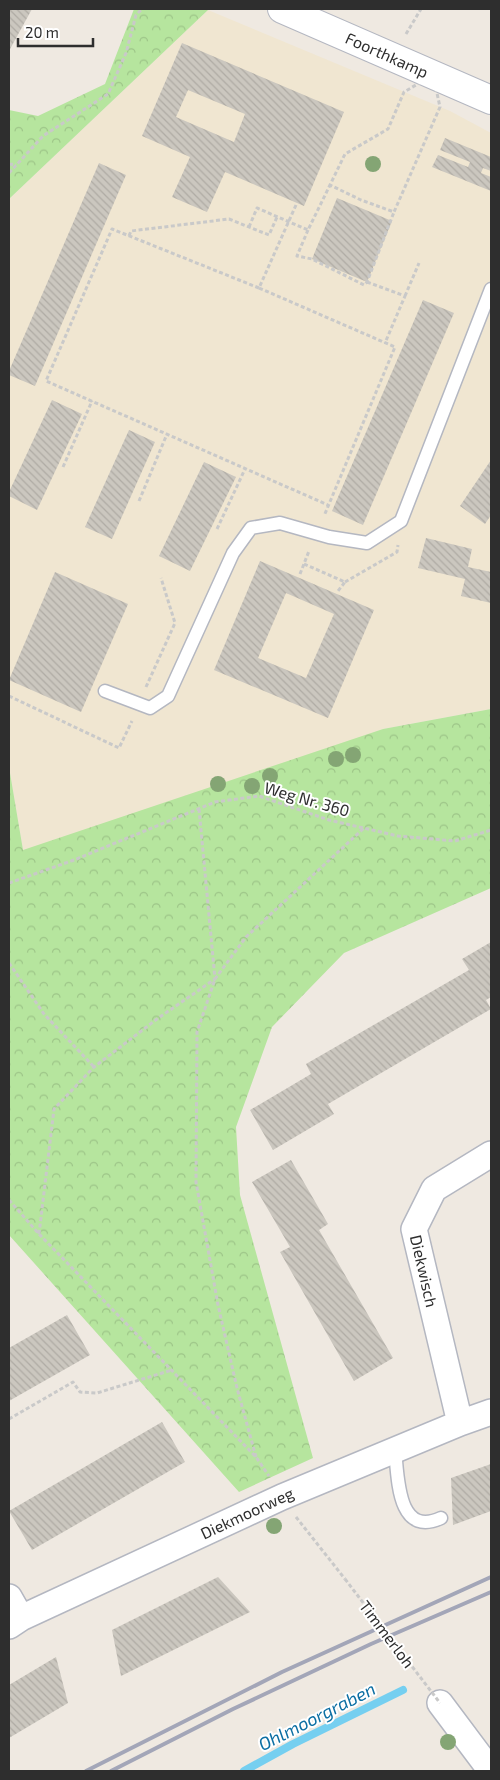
<svg xmlns="http://www.w3.org/2000/svg" width="500" height="1780" font-family="'Exo 2',sans-serif">
  <style>
    .education { fill: #f0e6d1 }
    .park { fill: url(#park-crowns) }
    .lines { fill: none; stroke-linecap: round; stroke-linejoin: round }
    .stream { stroke: #75cff0; stroke-width: 8 }
    .building { fill: url(#building-back-hatch); fill-rule: evenodd }
    .lane-casing { stroke: #b4b7c1; stroke-width: 15 }
    .street-casing { stroke: #b4b7c1; stroke-width: 28 }
    .secondary-casing { stroke: #b4b7c1; stroke-width: 30 }
    .path { stroke: #c9c9c9; stroke-width: 3; stroke-dasharray: 4 2.5; stroke-linecap: butt }
    .lane { stroke: #fff; stroke-width: 12 }
    .street { stroke: #fff; stroke-width: 25 }
    .secondary { stroke: #fff; stroke-width: 28 }
    .rail { stroke: #a3a6b8; stroke-width: 4 }
    .path-bridge { stroke: #c9c9c9; stroke-width: 3; stroke-dasharray: 4 2.5; stroke-linecap: butt }
    .tree { fill: #84a574 }
    .labels { text-anchor: middle; stroke-width: 4; stroke-linejoin: round; paint-order: stroke }
    .street-label { font-size: 16px; fill: #2e2e2e; stroke: #fff }
    .water-label { font-size: 18px; font-style: italic; fill: #0d6fa3; stroke: #fff }
  </style>
  <defs>
    <pattern id="park-crowns" width="20" height="18" patternUnits="userSpaceOnUse" patternTransform="scale(1.25)"><rect width="20" height="18" fill="#b6e59e"/><path d="M2 6a3 3 0 1 1 6 0M12 15a3 3 0 1 1 6 0" fill="none" stroke="#9dc588"/></pattern>
    <pattern id="building-back-hatch" width="6" height="6" patternUnits="userSpaceOnUse" patternTransform="scale(1.25)"><rect width="6" height="6" fill="#cbc7bf"/><path d="M-1 5l2 2M0 0l6 6M5-1l2 2" fill="none" stroke="#afaba4"/></pattern>
  </defs>
  <rect width="100%" height="100%" fill="#efe9e1"/>
  <!-- education -->
  <path class="education" d="M 208,10 L 450,111 L 491,133 L 491,709 L 383,729 L 167,810 L 23,850 L 9,767 L 9,199 Z"/>
  <!-- park -->
  <path class="park" d="M 134,9 L 208,10 L 9,199 L 9,110 L 38,116 L 105,84 Z
    M 491,709 L 491,888 L 344,953 L 272,1027 L 236,1127 L 240,1195 L 313,1458 L 239,1492 L 9,1235 L 9,767 L 23,850 L 383,729 Z"/>
  <g class="lines">
    <!-- stream -->
    <path class="stream" d="M 244,1771 L 293,1744 L 403,1690"/>
  </g>
  <!-- building -->
  <path class="building" d="M 9,9 L 32,9 L 9,51 Z
    M 182,43 L 344,112 L 304,206 L 225,172 L 207,212 L 172,197 L 190,157 L 142,136 ZM 188,90 L 245,114 L 234,142 L 176,117 Z
    M 445,138 L 491,157 L 491,171 L 483,168 L 481,173 L 491,177 L 491,191 L 432,167 L 438,155 L 468,167 L 470,162 L 440,150 Z
    M 99,163 L 126,175 L 35,386 L 9,375 L 9,371 Z
    M 337,198 L 392,221 L 367,282 L 312,259 Z
    M 423,300 L 454,313 L 363,525 L 332,511 Z
    M 52,400 L 82,414 L 37,510 L 9,496 L 9,492 Z
    M 129,430 L 155,442 L 112,539 L 85,527 Z
    M 491,460 L 491,515 L 485,524 L 460,506 Z
    M 204,462 L 236,477 L 190,571 L 159,556 Z
    M 426,538 L 472,549 L 468,567 L 491,572 L 491,603 L 461,596 L 465,579 L 418,568 Z
    M 260,561 L 374,610 L 328,718 L 214,670 ZM 286,593 L 334,614 L 306,678 L 258,658 Z
    M 55,572 L 128,604 L 81,712 L 9,680 Z
    M 491,942 L 491,997 L 486,1000 L 491,1009 L 328,1104 L 334,1114 L 273,1150 L 250,1110 L 311,1074 L 306,1064 L 469,970 L 462,959 Z
    M 291,1160 L 328,1224 L 319,1230 L 393,1358 L 354,1381 L 280,1252 L 290,1247 L 252,1182 Z
    M 67,1315 L 90,1355 L 9,1401 L 9,1348 Z
    M 162,1422 L 185,1462 L 32,1550 L 9,1511 Z
    M 491,1464 L 491,1511 L 453,1525 L 451,1478 Z
    M 218,1577 L 250,1612 L 121,1676 L 112,1630 Z
    M 56,1657 L 68,1703 L 9,1738 L 9,1685 Z"/>
  <g class="lines">
    <!-- lane casing -->
    <g class="lane-casing">
      <path id="lane" d="M 105,691 L 150,708 L 168,696 L 233,553 L 251,528 L 280,523 L 329,537 L 367,543 L 401,521 L 491,289
        M 395,1450 C 398,1477 397,1538 441,1518"/>
    </g>
    <!-- street casing -->
    <g class="street-casing">
      <path id="street" d="M 460,1423 L 414,1229 L 434,1189 L 491,1154
        M 9,1597 L 21,1618
        M 9,1626 L 21,1618 L 282,1497 L 460,1423 L 491,1412
        M 440,1703 L 491,1771"/>
    </g>
    <!-- secondary casing -->
    <g class="secondary-casing">
      <path id="secondary" d="M 282,9 L 491,100"/>
    </g>
    <!-- path -->
    <path class="path" d="M 406,34 L 421,9
      M 433,75 L 440,107 L 394,212 L 361,200 L 330,185 L 345,154 L 388,129 L 404,92 Z
      M 9,164 L 16,165
      M 9,173 L 43,136 L 108,94 L 126,53 L 136,15 L 142,9
      M 296,205 L 259,288 L 395,347 L 324,516
      M 249,227 L 257,208 L 308,230 L 330,185
      M 308,230 L 297,256 L 312,259 L 364,285 L 367,282 L 394,212
      M 129,236 L 131,231 L 229,219 L 269,235 L 277,217
      M 367,282 L 405,296 L 385,343
      M 259,288 L 112,229 L 46,381 L 328,505
      M 405,296 L 419,263
      M 63,467 L 92,401
      M 139,501 L 167,434
      M 217,529 L 245,469
      M 304,564 L 345,582 L 338,591
      M 300,574 L 309,551
      M 345,582 L 397,552 L 398,545
      M 146,687 L 175,623 L 161,578
      M 9,696 L 119,748 L 132,721
      M 9,883 L 74,860 L 215,802 L 259,796 L 329,820 L 398,836 L 455,841 L 491,830
      M 9,963 L 44,1014 L 94,1067
      M 9,1200 L 39,1234 L 256,1457 L 269,1476
      M 39,1234 L 54,1109 L 94,1067 L 157,1019 L 215,979 L 199,809
      M 9,1419 L 73,1382 L 80,1392 L 97,1393 L 172,1370
      M 256,1457 L 237,1388 L 218,1305 L 196,1182 L 197,1032 L 215,979 L 246,937 L 364,828
      M 296,1517 L 345,1579"/>
    <!-- lane -->
    <use href="#lane" class="lane"/>
    <!-- street -->
    <use href="#street" class="street"/>
    <!-- secondary -->
    <use href="#secondary" class="secondary"/>
    <!-- rail -->
    <path class="rail" d="M 86,1771 L 282,1672 L 491,1577
      M 111,1771 L 233,1709 L 371,1644 L 491,1592"/>
    <!-- path-bridge -->
    <path class="path-bridge" d="M 345,1579 L 440,1703"/>
  </g>
  <!-- trees -->
  <g class="tree">
    <circle cx="373" cy="164" r="8"/>
    <circle cx="353" cy="755" r="8"/>
    <circle cx="336" cy="759" r="8"/>
    <circle cx="270" cy="776" r="8"/>
    <circle cx="218" cy="784" r="8"/>
    <circle cx="252" cy="786" r="8"/>
    <circle cx="274" cy="1526" r="8"/>
    <circle cx="448" cy="1742" r="8"/>
  </g>
  <g class="labels">
    <!-- street labels -->
    <g class="street-label">
      <text transform="translate(387 55) rotate(24)" y="6">Foorthkamp</text>
      <text transform="translate(307 799) rotate(16)" y="6">Weg Nr. 360</text>
      <text transform="translate(424 1271) rotate(77)" y="6">Diekwisch</text>
      <text transform="translate(247 1513) rotate(-25)" y="6">Diekmoorweg</text>
      <text transform="translate(387 1634) rotate(53)" y="6">Timmerloh</text>
    </g>
    <!-- water labels -->
    <g class="water-label">
      <text transform="translate(317 1717) rotate(-27)" y="6">Ohlmoorgraben</text>
    </g>
  </g>
  <!-- border -->
  <rect width="500" height="1780" fill="none" stroke="#2e2e2e" stroke-width="20"/>
  <!-- scale -->
  <path d="M18 38v8h75v-8" fill="none" stroke="#2e2e2e" stroke-width="2.5"/>
  <text x="25" y="38" font-size="15" fill="#2e2e2e" stroke="#ffffff" stroke-width="4" paint-order="stroke">20 m</text>
</svg>
